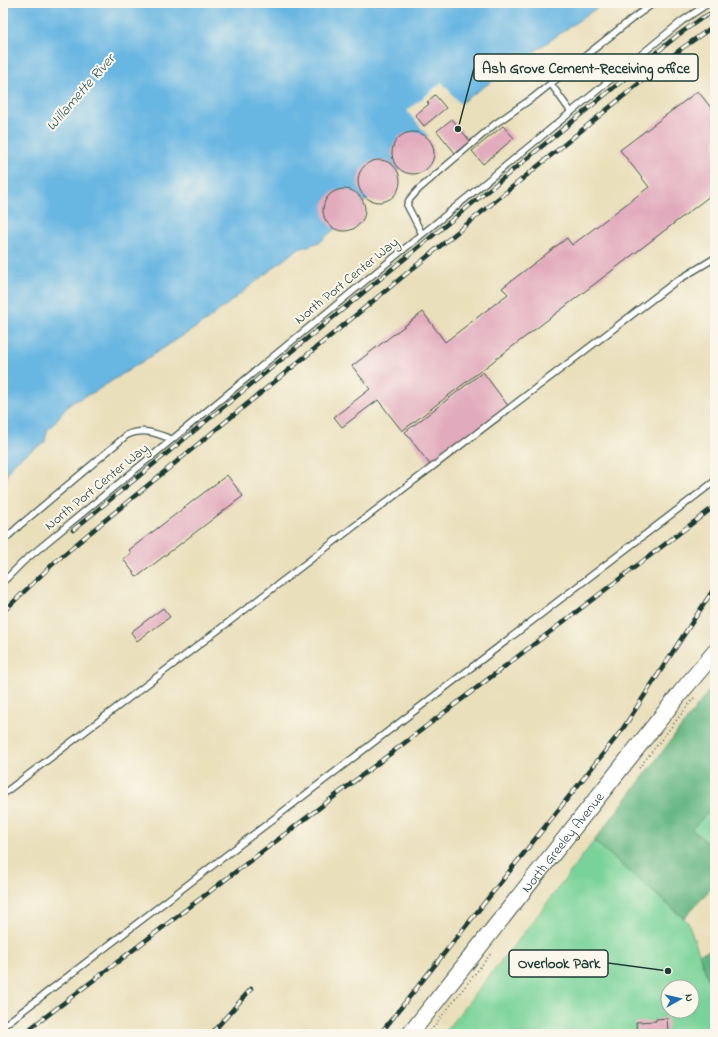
<svg xmlns="http://www.w3.org/2000/svg" width="718" height="1037" font-family="'Indie Flower',sans-serif">
  <style>
    .green { fill: #79d399; stroke: #4c8866; fill-rule: evenodd }
    .forest { fill: #62b581; stroke: #40795a }
    .water { fill: #68b6e2; stroke: #447a8b }
    .pier { fill: #eadfbb }
    .building { fill: #e2abbd }
    .lines { fill: none; stroke-linecap: round; stroke-linejoin: round }
    .service-casing { stroke: #3d5548; stroke-width: 8 }
    .secondary-casing { stroke: #3d5548; stroke-width: 18 }
    .path { stroke: #3d5548; stroke-width: 1.5; stroke-dasharray: 1 3; stroke-linecap: butt }
    .service { stroke: #fff; stroke-width: 5.5 }
    .secondary { stroke: #fff; stroke-width: 16 }
    .rail-casing { stroke: #1f3d34; stroke-width: 4.5 }
    .rail { stroke: #fbf7ec; stroke-width: 3; stroke-dasharray: 9; stroke-linecap: butt }
    .labels { text-anchor: middle; stroke-width: 4; stroke-linejoin: round; paint-order: stroke }
    .street-label { font-size: 14px; fill: #1f3d34; stroke: #fbf7ec }
    .water-label { font-size: 15px; font-style: italic; fill: #315b60; stroke: #fbf7ec }
    .leader { fill: none; stroke: #1f3d34; stroke-width: 1.5 }
    .callout-dot { fill: #1f3d34; stroke: #fbf7ec; stroke-width: 1.5 }
    .callout { fill: #fbf7ec; stroke: #1f3d34; stroke-width: 1.5 }
    .callout-label { font-size: 15px; text-anchor: middle; font-weight: bold; fill: #1f3d34 }
  </style>
  <rect width="100%" height="100%" fill="#fbf7ec"/>
  <filter id="ink" filterUnits="userSpaceOnUse"><feTurbulence type="fractalNoise" baseFrequency=".025" numOctaves="2"/><feDisplacementMap in="SourceGraphic" scale="8" xChannelSelector="R" yChannelSelector="G"/><feConvolveMatrix kernelMatrix="1 2 1 2 8 2 1 2 1" color-interpolation-filters="sRGB"/></filter>
  <filter id="wash" filterUnits="userSpaceOnUse"><feTurbulence type="fractalNoise" baseFrequency=".012" numOctaves="4" result="noise"/><feDisplacementMap in="SourceGraphic" scale="16" xChannelSelector="R" yChannelSelector="G"/><feGaussianBlur stdDeviation="0.9" result="paint"/><feColorMatrix in="noise" values="0 0 0 0 0 0 0 0 0 0 0 0 0 0 0 0 0 1.4 0 .05"/><feComposite in="paint" operator="in"/></filter>
  <g filter="url(#wash)">
    <rect width="100%" height="100%" fill="#eadfbb"/>
    <!-- green -->
    <path class="green" d="M 715,805 L 715,851 L 692,829 Z
      M 594,841 L 688,922 L 715,998 L 715,1034 L 443,1034 L 534,920 ZM 668,987 L 692,987 L 692,1011 L 668,1011 Z"/>
    <!-- forest -->
    <path class="forest" d="M 715,683 L 715,805 L 692,829 L 715,851 L 715,884 L 684,918 L 594,841 Z
      M 715,948 L 715,998 L 699,954 Z"/>
    <!-- water -->
    <path class="water" d="M 3,3 L 604,3 L 462,102 L 430,133 L 389,180 L 320,242 L 296,250 L 206,321 L 96,391 L 71,403 L 47,431 L 45,442 C 29,453 9,460 5,481 L 3,482 Z"/>
    <!-- pier -->
    <path class="pier" d="M 442,82 L 461,105 L 429,137 L 407,111 Z"/>
    <g id="blocks">
      <!-- building -->
      <path class="building" d="M 698,91 L 715,113 L 715,192 L 402,431 L 378,400 L 342,427 L 334,417 L 370,389 L 352,366 L 423,312 L 445,342 L 508,294 L 502,288 L 567,238 L 572,245 L 649,187 L 620,150 Z
        M 435,95 L 446,108 L 424,126 L 415,115 L 429,104 L 427,102 Z
        M 452,119 L 470,141 L 455,153 L 437,131 Z
        M 503,126 L 514,138 L 483,164 L 472,151 Z
        M392 153a21 21 0 1 1 42 0a21 21 0 1 1-42 0Z
        M358 181a21 21 0 1 1 42 0a21 21 0 1 1-42 0Z
        M323 210a21 21 0 1 1 42 0a21 21 0 1 1-42 0Z
        M 483,372 L 509,407 L 431,466 L 405,432 Z
        M 227,475 L 243,496 L 137,577 L 123,559 L 131,553 L 129,550 Z
        M 163,608 L 170,617 L 137,641 L 131,632 Z
        M 667,1018 L 668,1031 L 654,1032 L 654,1034 L 637,1034 L 636,1022 L 656,1021 L 656,1019 Z"/>
    </g>
  </g>
  <g filter="url(#ink)">
    <use href="#blocks" fill-opacity="0" stroke="#3d5548" stroke-width="1"/>
    <g class="lines">
      <!-- service casing -->
      <g class="service-casing">
        <path id="service" d="M 551,84 L 571,112
          M 422,234 L 407,205 L 409,200 L 419,189 L 495,124 L 534,97 L 633,18 L 654,3
          M 3,541 L 19,526 L 127,435 C 143,428 156,433 171,439
          M 3,582 L 24,561 L 682,21 L 709,3
          M 3,794 L 675,282 L 715,258
          M 3,1026 L 715,481"/>
      </g>
      <!-- secondary casing -->
      <g class="secondary-casing">
        <g id="secondary">
          <path id="s1" d="M 410,1034 L 682,691 L 715,652"/>
        </g>
      </g>
      <!-- path -->
      <path class="path" d="M 639,768 L 694,698
        M 428,1034 L 492,952"/>
      <!-- service -->
      <use href="#service" class="service"/>
      <!-- secondary -->
      <use href="#secondary" class="secondary"/>
      <!-- rail casing -->
      <g class="rail-casing">
        <path id="rail" d="M 73,530 L 678,35 L 702,18 L 715,11
          M 3,612 L 56,561 L 103,522 L 681,49 L 715,25
          M 23,1034 L 715,506
          M 211,1034 L 251,989
          M 380,1034 L 622,730 L 715,587"/>
      </g>
      <!-- rail -->
      <use href="#rail" class="rail"/>
    </g>
  </g>
  <g class="labels">
    <!-- street labels -->
    <g class="street-label">
      <text transform="translate(346 280) rotate(-39)" y="5">North Port Center Way</text>
      <text transform="translate(96 486) rotate(-39)" y="5">North Port Center Way</text>
      <text dy="5" stroke="none"><textPath href="#s1" startOffset="245">North Greeley Avenue</textPath></text>
    </g>
    <!-- water labels -->
    <g class="water-label">
      <text transform="translate(80 92) rotate(-49)" y="5">Willamette River</text>
    </g>
  </g>
  <!-- callouts -->
  <path class="leader" d="M458 129L474 68M668 971L608 963"/>
  <g class="callout-dot">
    <circle cx="458" cy="129" r="4"/>
    <circle cx="668" cy="971" r="4"/>
  </g>
  <g class="callout">
    <rect x="474" y="54" width="224" height="27" rx="4"/>
    <rect x="509" y="950" width="99" height="27" rx="4"/>
  </g>
  <g class="callout-label">
    <text x="586" y="73">Ash Grove Cement-Receiving office</text>
    <text x="559" y="968">Overlook Park</text>
  </g>
  <!-- margin -->
  <rect width="718" height="1037" fill="none" stroke="#fbf7ec" stroke-width="16"/>
  <!-- north arrow -->
  <g transform="translate(680 999) rotate(82)"><circle r="19" fill="#fbf7ec" stroke="#a3ada2"/>
  <path d="M0-3L7 15L0 10L-7 15Z" fill="#1f6fb2"/>
  <text y="-6" font-size="11" font-weight="bold" text-anchor="middle" fill="#1f3d34">N</text>
  </g>
</svg>
